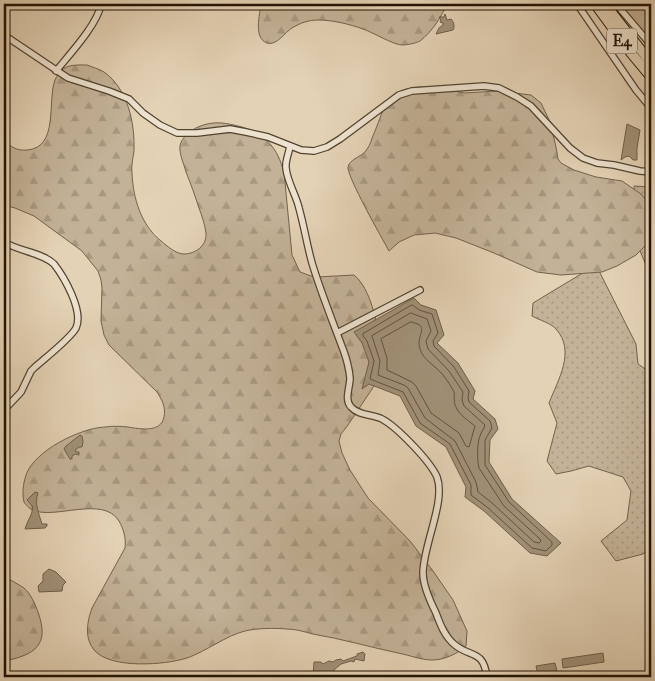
<svg xmlns="http://www.w3.org/2000/svg" width="655" height="681" font-family="'IM FELL Double Pica',serif">
  <style>
    .grass { fill: url(#grass-dots); stroke: #72624d }
    .forest { fill: url(#forest-firs); stroke: #72624d }
    .water { fill: #a19178; stroke: #6d5f49 }
    .lines { fill: none; stroke-linecap: round; stroke-linejoin: round }
    .shore { stroke: #60523e; stroke-width: 1 }
    .minor-casing { stroke: #514330; stroke-width: 8 }
    .highway-casing { stroke: #201303; stroke-width: 11 }
    .minor { stroke: #ede2cf; stroke-width: 5.5 }
    .highway { stroke: #e4d2b5; stroke-width: 9 }
    .labels { text-anchor: middle; stroke-width: 4; stroke-linejoin: round; paint-order: stroke }
    .shield { fill: #ede2cf; stroke: #5e5140; stroke-width: 1 }
    .shield-label { font-size: 15px; font-weight: bold; fill: #201303 }
  </style>
  <defs>
    <pattern id="grass-dots" width="8" height="8" patternUnits="userSpaceOnUse" patternTransform="scale(1.25)"><rect width="8" height="8" fill="#c3b297"/><path d="M2 2h.1M6 6h.1" fill="none" stroke="#a79880" stroke-width="1.8" stroke-linecap="round"/></pattern>
    <pattern id="forest-firs" width="22" height="20" patternUnits="userSpaceOnUse" patternTransform="scale(1.25)"><rect width="22" height="20" fill="#c3b297"/><path d="M5 1l3.5 6h-7zM16 11l3.5 6h-7z" fill="#a79880"/></pattern>
  </defs>
  <rect width="100%" height="100%" fill="#e4d2b5"/>
  <filter id="stains"><feTurbulence type="fractalNoise" baseFrequency=".004" numOctaves="4"/><feColorMatrix values="0 0 0 0 .2 0 0 0 0 .09 0 0 0 0 .02 0 0 0 .5 -.17"/></filter>
  <radialGradient id="worn" r=".72"><stop offset=".6" stop-color="#630" stop-opacity="0"/><stop offset="1" stop-color="#630" stop-opacity=".3"/></radialGradient>
  <!-- grass -->
  <path class="grass" d="M 634,186 L 651,187 L 651,277 L 635,239 Z
    M 596,265 L 636,344 L 638,364 L 651,373 L 651,547 L 643,554 L 616,561 L 601,541 L 627,520 L 631,491 L 623,477 L 589,466 L 571,471 L 556,474 L 547,461 L 557,423 L 549,403 C 558,380 576,351 556,329 C 551,323 539,320 532,316 L 533,303 Z"/>
  <!-- forest -->
  <path class="forest" d="M 261,4 L 447,4 C 442,16 431,33 420,41 C 417,43 407,45 402,45 C 394,45 372,32 363,29 C 349,24 333,20 318,20 C 309,20 300,23 292,28 C 285,32 277,46 267,43 C 253,38 260,14 261,4 Z
    M 618,4 L 651,4 L 651,44 Z
    M 87,65 C 92,67 99,69 104,72 C 128,89 135,123 134,151 C 133,158 131,166 132,173 C 133,198 141,225 161,241 C 167,246 176,254 184,254 C 195,254 207,246 206,233 C 205,225 202,216 199,208 C 195,196 191,184 186,172 C 184,164 179,154 180,146 C 181,138 191,130 198,127 C 214,120 226,123 242,127 C 267,135 277,148 284,172 L 292,255 L 300,272 L 311,276 L 317,277 L 354,275 C 376,293 380,344 384,371 L 348,425 L 341,434 L 339,441 L 342,453 L 350,470 L 368,498 L 410,541 L 433,571 L 453,600 L 467,631 L 466,646 C 457,654 444,660 432,660 C 421,660 409,655 398,653 C 370,647 342,639 313,634 C 305,632 296,629 287,629 C 274,628 258,628 245,631 C 225,636 207,651 187,658 C 165,665 112,669 95,651 C 84,639 87,622 92,608 L 125,548 C 126,538 124,530 119,521 C 103,495 55,520 32,510 C 29,508 26,505 24,502 C 22,494 23,484 26,475 C 34,451 80,428 105,427 C 112,426 121,426 128,427 C 140,429 161,433 164,417 C 166,407 162,400 157,392 L 109,345 L 104,335 L 101,321 L 102,288 L 101,280 L 98,271 L 82,251 L 34,216 L 15,208 L 4,205 L 4,139 C 10,147 17,151 27,150 C 59,148 47,101 55,80 C 56,77 59,73 61,71 C 67,64 78,65 87,65 Z
    M 420,87 L 443,89 L 465,93 L 496,91 L 531,95 L 541,103 L 550,122 L 556,147 L 558,159 L 561,163 L 574,170 L 596,177 L 622,181 L 641,194 L 650,205 L 651,210 L 651,234 L 646,245 L 636,255 L 617,266 L 602,272 L 561,275 L 537,272 L 494,253 L 456,238 L 435,233 L 414,235 L 399,242 L 389,251 C 382,238 347,177 348,167 C 349,160 360,157 365,152 C 368,148 371,143 372,138 C 385,110 383,89 420,87 Z
    M 4,576 C 10,580 18,584 24,588 C 31,594 35,604 38,612 C 50,645 35,655 4,661 Z"/>
  <!-- water -->
  <path class="water" d="M 445,14 L 447,20 L 451,19 C 454,22 455,27 453,30 L 436,34 L 439,28 L 443,25 L 443,23 L 440,22 L 441,20 L 439,17 L 444,17 Z
    M 627,124 L 640,130 L 637,148 L 637,160 L 633,160 L 629,156 L 625,157 L 621,160 Z
    M 414,298 L 421,305 L 436,310 L 444,335 L 437,343 L 458,363 L 475,391 L 473,399 L 495,419 L 498,429 L 490,440 L 489,462 L 512,499 L 561,543 L 547,556 L 530,553 L 484,511 L 465,497 L 466,487 L 446,447 L 416,426 L 400,396 L 369,384 L 362,389 L 369,362 L 362,343 L 354,332 Z
    M 80,435 L 82,436 L 83,442 L 82,447 L 79,447 L 75,450 L 76,452 L 79,452 L 79,455 L 75,454 L 72,456 L 72,459 L 70,459 L 64,449 L 66,446 Z
    M 35,492 L 38,493 C 34,503 39,514 42,524 L 47,524 L 47,526 L 45,528 L 25,529 C 27,521 32,516 33,507 L 27,500 Z
    M 49,569 L 56,572 L 66,582 L 63,585 L 62,591 L 39,592 L 38,586 L 43,581 L 43,574 Z
    M 363,652 L 365,654 L 364,661 L 355,659 L 354,662 L 351,661 L 341,664 L 334,670 L 334,677 L 328,677 L 326,675 L 324,675 L 324,677 L 313,677 L 314,662 L 321,662 L 323,664 L 329,661 L 333,662 L 336,660 L 341,659 L 343,661 L 357,656 L 357,654 Z
    M 603,653 L 604,662 L 563,668 L 562,659 Z
    M 555,663 L 557,671 L 538,675 L 536,666 Z"/>
  <g class="lines">
    <!-- shore -->
    <path class="shore" d="M 412,305 L 414,306 L 419,310 L 432,314 L 438,333 L 433,341 L 434,346 L 454,367 L 469,391 L 468,398 L 469,402 L 490,421 L 492,428 L 485,440 L 485,465 L 509,502 L 552,542 L 552,545 L 546,551 L 532,548 L 487,507 L 471,495 L 471,485 L 450,444 L 420,423 L 403,392 L 370,379 L 374,361 L 367,341 L 363,336 L 363,334 Z
      M 411,313 L 427,319 L 431,331 L 426,341 L 428,349 L 449,371 L 463,392 L 462,400 L 464,406 L 485,425 C 484,429 481,432 480,436 C 477,442 477,461 479,468 L 504,506 L 540,539 L 541,541 L 539,543 L 534,542 L 491,502 L 478,492 L 476,482 L 455,441 L 425,418 L 408,388 L 404,385 L 378,375 L 380,361 L 372,336 Z
      M 411,322 C 432,326 415,335 420,349 C 423,360 436,366 443,375 C 447,380 451,386 454,392 C 455,396 453,402 456,407 C 459,415 469,421 475,426 L 469,447 L 466,446 L 459,433 L 431,413 L 416,386 L 412,382 L 387,370 L 387,358 L 381,339 Z"/>
    <!-- minor casing -->
    <g class="minor-casing">
      <path id="minor" d="M 577,4 L 636,90 L 651,108
        M 616,4 L 651,45
        M 4,35 L 68,78 L 109,91 L 129,99 L 143,113 L 160,125 L 177,133 L 197,133 L 230,129 L 246,132 L 268,137 L 301,150 L 314,151 L 327,147 L 340,139 L 399,95 L 412,91 L 484,86 L 499,88 L 517,97 L 531,106 L 570,148 L 583,158 L 597,163 L 614,165 L 640,171 L 651,172
        M 56,71 C 69,55 98,24 101,4
        M 290,146 C 289,153 285,161 286,168 C 287,181 296,195 299,208 C 304,226 307,245 312,263 C 321,293 333,322 344,352 C 347,360 349,369 350,378 C 350,387 344,400 351,407 C 359,416 372,414 382,419 C 397,427 430,461 437,477 C 446,501 423,546 423,573 C 423,586 430,601 436,613 C 440,624 445,637 455,645 C 471,658 483,649 487,677
        M 4,242 C 18,251 43,253 54,264 C 64,277 84,311 76,328 C 71,338 44,359 34,368 L 31,371 L 21,392 L 4,410
        M 337,333 L 420,290"/>
    </g>
    <!-- highway casing -->
    <g class="highway-casing">
      <path id="highway" d="M 595,4 L 631,53 L 651,77
        M 605,4 L 651,63"/>
    </g>
    <!-- minor -->
    <use href="#minor" class="minor"/>
    <!-- highway -->
    <use href="#highway" class="highway"/>
  </g>
  <g class="labels">
    <!-- shield labels -->
    <rect class="shield" x="607" y="28.5" width="30" height="25" rx="4"/>
    <g class="shield-label">
      <text x="622" y="46">E4</text>
    </g>
  </g>
  <!-- margin -->
  <rect width="655" height="681" fill="none" stroke="#e4d2b5" stroke-width="20"/>
  <rect x="5" y="5" width="645" height="671" fill="none" stroke="#201303" stroke-width="2.5"/>
  <rect x="10" y="10" width="635" height="661" fill="none" stroke="#201303"/>
  <rect width="100%" height="100%" filter="url(#stains)"/>
  <rect width="100%" height="100%" fill="url(#worn)"/>
</svg>
